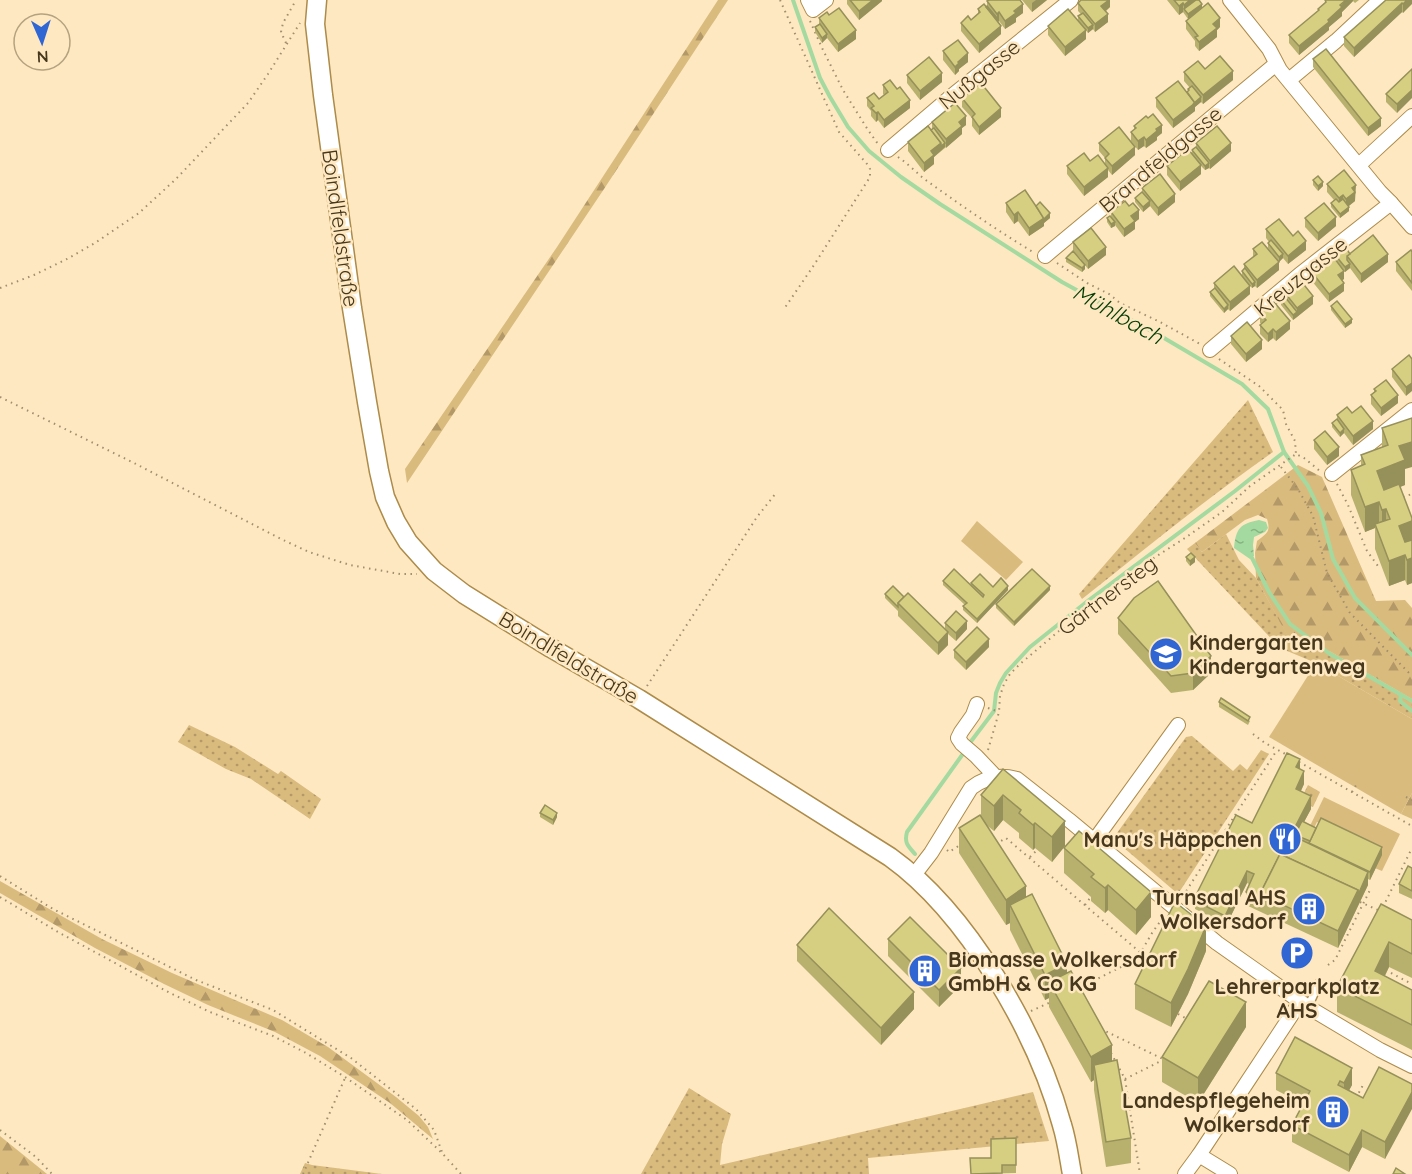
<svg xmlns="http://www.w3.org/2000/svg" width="1412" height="1174" font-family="Quicksand,sans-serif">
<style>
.grass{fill:url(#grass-dots)}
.forest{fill:url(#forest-firs)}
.garden{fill:#dabb7e}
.water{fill:url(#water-ripples)}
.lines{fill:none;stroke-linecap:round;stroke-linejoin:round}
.stream{stroke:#a4da9f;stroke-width:4}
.lane-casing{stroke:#ad8b49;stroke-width:10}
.street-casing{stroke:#ad8b49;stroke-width:16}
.secondary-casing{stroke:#ad8b49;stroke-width:21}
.path{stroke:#a08e6d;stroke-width:2;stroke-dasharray:1.5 4.5;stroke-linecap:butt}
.lane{stroke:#fff;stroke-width:7}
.street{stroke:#fff;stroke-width:14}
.secondary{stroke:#fff;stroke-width:18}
.wall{fill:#b8b16e}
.shaded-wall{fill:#96905a}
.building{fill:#d6ce80;stroke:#96905a;stroke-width:1.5}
.labels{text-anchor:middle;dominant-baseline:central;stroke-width:5;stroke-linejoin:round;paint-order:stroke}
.street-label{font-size:21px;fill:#47381d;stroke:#fee8c1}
.poi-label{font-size:21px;font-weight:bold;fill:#47381d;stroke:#fee8c1;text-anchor:end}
.water-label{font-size:22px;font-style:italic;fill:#023c02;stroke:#fee8c1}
</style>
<defs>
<pattern id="grass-dots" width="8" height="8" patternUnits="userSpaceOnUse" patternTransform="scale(1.5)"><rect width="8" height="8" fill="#dabb7e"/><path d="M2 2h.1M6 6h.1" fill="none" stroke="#b39967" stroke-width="1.8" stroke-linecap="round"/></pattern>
<pattern id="forest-firs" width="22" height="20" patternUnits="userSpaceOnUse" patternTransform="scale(1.5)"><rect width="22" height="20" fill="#dabb7e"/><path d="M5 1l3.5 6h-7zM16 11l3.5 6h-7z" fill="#b39967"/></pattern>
<pattern id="water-ripples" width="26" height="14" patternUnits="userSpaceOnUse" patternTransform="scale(1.5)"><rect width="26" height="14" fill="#a4da9f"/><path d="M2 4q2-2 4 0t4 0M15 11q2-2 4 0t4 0" fill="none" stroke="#87b281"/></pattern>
</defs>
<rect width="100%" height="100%" fill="#fee8c1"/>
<g class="grass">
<path d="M1248,400L1273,452C1207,498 1145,549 1082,599L1079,594Z"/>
<polygon points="1226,534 1239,560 1256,578 1287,634 1331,652 1412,699 1412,719 1316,663 1280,648 1187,549 1195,543 1202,552"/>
<polygon points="189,725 235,747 278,774 281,771 321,799 310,819 251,779 226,769 178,742"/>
<polygon points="1192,736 1233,771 1240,764 1247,770 1261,750 1269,754 1178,894 1117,842 1117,833 1186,737"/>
<polygon points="1308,785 1320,792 1313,807 1300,801"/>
<polygon points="689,1088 731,1114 722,1144 720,1165 1033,1092 1049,1141 868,1158 869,1174 641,1174"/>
<polygon points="305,1163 312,1165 382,1174 300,1174"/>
</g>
<g class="forest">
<polygon points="718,0 728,0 604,189 407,483 405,469 557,247"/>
<path d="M1298,465L1322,477L1376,601L1405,600L1412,608V699L1331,652L1287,635L1256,578L1255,553L1257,541C1267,533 1271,532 1267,519L1258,515L1245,520L1202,552L1195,543Z"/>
<polygon points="1412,793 1412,819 1401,814"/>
<polygon points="0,881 102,939 172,973 282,1020 328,1047 396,1097 419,1116 428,1127 433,1139 390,1103 320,1056 275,1032 208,1005 164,984 95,948 0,893"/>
<polygon points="0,1136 47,1174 0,1174"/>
</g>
<g class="garden">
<polygon points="977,521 1023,562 1006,580 961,541"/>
<polygon points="1316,663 1412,719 1412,793 1401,814 1269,737"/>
<polygon points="1324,797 1400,834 1382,871 1370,866 1376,852 1317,822 1313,830 1309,828"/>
</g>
<path class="water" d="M1259,520L1266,522L1268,528L1265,532L1254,537L1253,545L1254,556L1250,559L1234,548C1236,528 1240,524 1259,520Z"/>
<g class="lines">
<g class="stream">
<polyline points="793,0 820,78 830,97 848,127 869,151 901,177 940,204 1062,282 1164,338 1242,384 1268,409 1284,452 1308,486 1321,513 1333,559 1355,598 1412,655"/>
<polyline points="1252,558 1269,592 1290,624 1330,654 1412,701"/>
<polyline points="1401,695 1400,701 1412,711"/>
<polyline points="969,744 994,711 996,693 1000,683 1006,673 1030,647 1089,600 1235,491 1284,452"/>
<path d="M915,854C908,846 904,843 907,832L965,751"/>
</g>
<defs>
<polyline id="lane" points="1308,1007 1319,983"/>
<g id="street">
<polyline points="808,0 813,10 826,0"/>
<polyline points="1230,0 1269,49 1280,70 1380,192 1391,203 1412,227"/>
<polyline points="1289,80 1336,41 1380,0"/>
<polyline points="888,150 948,99 1071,0"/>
<polyline points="1359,165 1412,116"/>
<polyline points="1045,256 1276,64"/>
<polyline points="1210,350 1299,275 1391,203"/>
<polyline points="1332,474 1412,410"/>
<polyline points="977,704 973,715 961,732 958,738 962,744 976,756 995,776"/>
<polyline points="1094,841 1178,725"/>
<path d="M914,875L931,853L971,788C985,777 1000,774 1017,779L1069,820L1217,943L1308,1007L1380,1050L1412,1066"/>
<polyline points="1199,1155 1230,1174"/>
<polyline points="1185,1174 1199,1155 1300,1002"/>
</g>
<path id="secondary" d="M317,0L315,24L323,95L352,308L367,402L379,471L385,497L396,522L408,542L434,571L464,594L551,648L639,699L890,857C968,913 1037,1033 1062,1125C1067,1141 1069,1158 1072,1174"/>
</defs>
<use href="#lane" class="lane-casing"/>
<use href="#street" class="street-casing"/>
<use href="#secondary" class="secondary-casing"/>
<g class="path">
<polyline points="780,0 839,132 867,164 870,169 870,177 814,265 784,309"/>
<polyline points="810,21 823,50 843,90 868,130 878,144"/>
<polyline points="286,43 281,32 283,23 296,0"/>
<path d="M898,157C907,163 915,171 923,178C959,204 995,229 1033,252"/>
<polyline points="1057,263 1087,283 1109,294 1120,303 1160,322 1200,344"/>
<polyline points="0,288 34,275 67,259 95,243 139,213 176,179 248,103 268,74 300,23"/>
<polyline points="1219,359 1259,386 1283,410 1286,424 1295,441 1296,454"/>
<polyline points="0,397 134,463 281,539 309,552 350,565 400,574 417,574"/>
<polyline points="1281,467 1298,489 1313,516 1327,573 1350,613 1412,676"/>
<polyline points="1337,484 1348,505 1367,551 1378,566 1381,565"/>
<polyline points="1403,497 1412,494"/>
<polyline points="647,686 757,517 776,493"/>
<polyline points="988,708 999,712"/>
<polyline points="1253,734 1265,743 1289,756"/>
<polyline points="988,750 999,712 1000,696 1004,684 1010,674 1020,664 1059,631 1143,565 1185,538 1222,512 1250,486 1296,454 1304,458 1320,471"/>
<polyline points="1299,762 1412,826"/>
<polyline points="1352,792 1358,782"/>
<polyline points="1406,797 1412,800"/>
<polyline points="996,844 1006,838 1141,953"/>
<polyline points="947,850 949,852 960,845"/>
<polyline points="1030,857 1036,851 1034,849"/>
<polyline points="0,876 53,909 196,980 273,1010 351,1058 416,1109 434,1130 442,1152"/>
<polyline points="1183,896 1277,750"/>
<polyline points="0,897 58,932 170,993 210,1012 273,1036 306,1053 345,1077 407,1120 443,1154 461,1174"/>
<polyline points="1360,902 1378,910"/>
<polyline points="1085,905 1090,898 1093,900"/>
<polyline points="1383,907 1412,848"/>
<polyline points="1328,965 1335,960 1370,890"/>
<polyline points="1391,973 1412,984"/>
<polyline points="1076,981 1079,979 1083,986"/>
<polyline points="1077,989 1137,959 1152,933 1164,916"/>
<polyline points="1031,1011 1051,1002"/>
<polyline points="1178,1014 1187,1019"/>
<polyline points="1101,1029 1163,1059"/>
<polyline points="1111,1053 1125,1079 1140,1174"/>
<polyline points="1125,1079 1163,1060"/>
<polyline points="1356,1098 1363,1085"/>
<polyline points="0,1130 36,1157 52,1174"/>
<polyline points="303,1174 345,1078"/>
</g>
<use href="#lane" class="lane"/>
<use href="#street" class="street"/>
<use href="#secondary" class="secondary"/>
</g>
<g class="wall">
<polygon points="847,0 882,0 882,1 859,20 847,4"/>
<polygon points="1022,0 1047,0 1032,12"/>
<polygon points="1110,0 1110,7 1106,11 1108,22 1095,32 1093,29 1088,33 1078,21 1078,16 1081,14 1078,11 1078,3"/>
<polygon points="1167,0 1199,0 1202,8 1220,27 1217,30 1217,37 1199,51 1195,46 1195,41 1186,29 1186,21 1188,19 1183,12 1179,15"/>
<polygon points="1325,0 1359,0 1355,3 1353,1 1342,12 1342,16 1329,27 1329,30 1299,55 1289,43 1289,35 1318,12 1318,9 1325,3"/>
<polygon points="1386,0 1412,0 1403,13 1402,12 1354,57 1344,46 1344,37"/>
<polygon points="987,1 1023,13 1016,18 1016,22 1005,29 999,21 998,22 1001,34 979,53 961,31 961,23 971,20 978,14 978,9 987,6"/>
<polygon points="829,15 856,39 838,52 827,38 822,43 815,32 815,27 819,24 819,18"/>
<polygon points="1048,26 1086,39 1065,56 1048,35"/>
<polygon points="943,51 968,62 959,69 959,71 955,75 943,60"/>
<polygon points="1313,59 1381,126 1368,136 1313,67"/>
<polygon points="1205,69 1233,80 1203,104 1201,102 1195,107 1195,111 1173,128 1156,107 1156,98 1187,92 1190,88 1184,81 1184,72"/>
<polygon points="1412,69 1397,113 1386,102 1386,94"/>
<polygon points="907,75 942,82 920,100 907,83"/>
<polygon points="883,85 910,108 884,128 878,120 876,122 871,116 871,111 867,106 867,98 879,99 884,95 883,94"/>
<polygon points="962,98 1001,117 979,135 972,126 972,118 962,107"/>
<polygon points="932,122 966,125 962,128 962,134 934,157 934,164 924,172 908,151 908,142 932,130"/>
<polygon points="1134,126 1162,133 1157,137 1157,140 1146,148 1144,146 1138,150 1131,141 1131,132 1134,130"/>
<polygon points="1099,143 1135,155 1112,175 1108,170 1108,177 1084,196 1067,174 1067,166 1090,161 1105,164 1105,158 1099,151"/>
<polygon points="1196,143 1231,151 1210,169 1209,168 1205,170 1201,166 1201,174 1180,191 1167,175 1167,166 1192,154 1192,150 1196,147"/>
<polygon points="1313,180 1323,186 1318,191 1313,185"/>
<polygon points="1327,184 1356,193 1355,194 1355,201 1349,206 1349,211 1340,218 1331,207 1331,203 1334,200 1327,192"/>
<polygon points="1142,188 1175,202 1158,216 1150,206 1143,212 1135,202 1135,198 1142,192"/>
<polygon points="1006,203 1036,206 1050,218 1044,223 1044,226 1029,236 1018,221 1014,224 1006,212"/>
<polygon points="1111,212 1139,219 1135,222 1135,229 1124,237 1115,225 1115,226 1111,228 1107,222 1107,218 1111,218"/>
<polygon points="1305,218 1336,226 1318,241 1305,227"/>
<polygon points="1266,229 1293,236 1306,250 1288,264 1283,258 1279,262 1268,248 1268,243 1269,242 1266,238"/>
<polygon points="1073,242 1106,255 1088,269 1085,265 1085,269 1082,272 1066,262 1066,258 1081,259 1073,251"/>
<polygon points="1253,249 1279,270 1257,288 1255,286 1252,288 1244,278 1250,294 1230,311 1228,309 1224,313 1210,296 1210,292 1214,289 1214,283 1242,275 1242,271 1244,268 1244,264 1253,257"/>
<polygon points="1412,252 1412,291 1396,271 1396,262"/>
<polygon points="1350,254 1388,262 1361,283 1350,268 1345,272 1336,260 1336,256"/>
<polygon points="1311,271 1344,279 1342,280 1344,291 1329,302 1311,280"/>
<polygon points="1285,293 1313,304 1293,320 1281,305 1281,300 1285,297"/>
<polygon points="1331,306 1352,323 1345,328 1331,310"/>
<polygon points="1260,314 1290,329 1276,341 1273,338 1268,342 1260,334 1260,325 1262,324 1260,323"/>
<polygon points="1231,336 1262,349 1246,362 1231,344"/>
<polygon points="1409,355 1406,396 1392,377 1392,369"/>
<polygon points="1374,389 1398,403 1381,416 1371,404 1371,395 1374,392"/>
<polygon points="1352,413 1373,429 1353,445 1344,433 1340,437 1332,427 1332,423 1337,419 1337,415"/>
<polygon points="1382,428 1405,469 1405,485 1400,487 1412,518 1412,583 1407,585 1405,580 1389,586 1375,549 1375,528 1365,532 1351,495 1351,470 1361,466 1361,455 1382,447"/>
<polygon points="1314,440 1339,456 1327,465 1314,449"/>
<polygon points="1186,557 1195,562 1190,566 1186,561"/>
<polygon points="943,581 971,586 971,583 1008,590 977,623 963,610 963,606 965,605 943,585"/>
<polygon points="1050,590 1014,626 996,608 996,604"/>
<polygon points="885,594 904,597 945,629 945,623 967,629 956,641 948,634 948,645 938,655 898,616 898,611 885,598"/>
<polygon points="1118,618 1211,673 1193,690 1171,693 1118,634"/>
<polygon points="989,647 966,670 954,658 954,650"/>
<polygon points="1219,702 1250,721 1248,725 1219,707"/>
<polygon points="1003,769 1065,846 1052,862 1035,848 1033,850 1019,838 1019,833 1003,820 994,831 985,824 1067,973 1112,1061 1131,1138 1131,1163 1106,1167 1094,1090 1094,1080 1091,1082 1049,1007 1049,998 1045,1000 1010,930 1010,923 1006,925 959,853 959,828 981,817 981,795"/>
<polygon points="1300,769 1304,784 1301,791 1311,809 1304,822 1382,855 1370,880 1368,879 1368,885 1338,948 1246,905 1246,892 1249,884 1247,883 1225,928 1207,920 1207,915 1195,909 1195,897 1252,823"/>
<polygon points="540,813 557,817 553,825 540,817"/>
<polygon points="1064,848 1151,917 1136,935 1108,910 1105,913 1091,901 1091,897 1064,873"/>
<polygon points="1412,868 1412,899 1399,893 1399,884"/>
<polygon points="1412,920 1412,978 1389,967 1385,976 1412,990 1412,1050 1337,1012 1337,987"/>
<polygon points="888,939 961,985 939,1007 888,956"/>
<polygon points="797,945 914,1009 881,1045 797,961"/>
<polygon points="1206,951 1188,994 1171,1027 1135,1009 1135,984"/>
<polygon points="1246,1027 1198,1103 1162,1082 1162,1057"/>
<polygon points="1295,1037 1352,1085 1349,1090 1363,1098 1412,1084 1385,1159 1362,1147 1349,1172 1292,1142 1292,1125 1303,1104 1276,1090 1276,1073"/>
<polygon points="1016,1138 1016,1173 971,1174"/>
</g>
<g class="shaded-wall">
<polygon points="873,0 882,0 882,1 859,20 859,11"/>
<polygon points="1036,0 1047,0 1032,12 1032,3"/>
<polygon points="1109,0 1110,0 1110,7 1101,15 1101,6"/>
<polygon points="1190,0 1197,0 1184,9 1184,5"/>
<polygon points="1346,0 1353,0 1353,1 1342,12 1342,16 1329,27 1329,30 1299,55 1299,46 1328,20"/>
<polygon points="1407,0 1412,0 1412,4 1403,13 1403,4"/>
<polygon points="1183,3 1183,12 1179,15 1179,6"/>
<polygon points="1402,3 1402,12 1354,57 1354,48"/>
<polygon points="1023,4 1023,13 1016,18 1016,22 1005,29 1005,21 1014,11"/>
<polygon points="1202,4 1202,8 1188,19 1188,14"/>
<polygon points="999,12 999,21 994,25 994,21 997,18 997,14"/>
<polygon points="1108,14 1108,22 1095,32 1095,24"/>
<polygon points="1220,18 1220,27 1217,30 1217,37 1199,51 1199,42 1213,24"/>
<polygon points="1093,25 1093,29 1088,33 1088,28"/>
<polygon points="1001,26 1001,34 979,53 979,44"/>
<polygon points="856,30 856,39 838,52 838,44"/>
<polygon points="1086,30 1086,39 1065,56 1065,47"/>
<polygon points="827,34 827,38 822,43 822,38"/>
<polygon points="968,53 968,62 959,69 959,71 955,75 955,67 958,62"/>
<polygon points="1233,71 1233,80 1203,104 1203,95"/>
<polygon points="942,73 942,82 920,100 920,91"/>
<polygon points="1412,88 1412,98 1397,113 1397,104"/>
<polygon points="1201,97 1201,102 1195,107 1195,111 1173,128 1173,120"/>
<polygon points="910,100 910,108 884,128 884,120"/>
<polygon points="1001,108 1001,117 979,135 979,127"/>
<polygon points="878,112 878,120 876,122 876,113"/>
<polygon points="966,116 966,125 962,128 962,134 946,148 946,139 959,122"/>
<polygon points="1381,118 1381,126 1368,136 1368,128"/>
<polygon points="1162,125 1162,133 1157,137 1157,140 1146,148 1146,140 1156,129"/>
<polygon points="1144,137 1144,146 1138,150 1138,141"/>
<polygon points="941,143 945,143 945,147 934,157 934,164 924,172 924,163 931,151"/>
<polygon points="1231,143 1231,151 1210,169 1210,161"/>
<polygon points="1135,147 1135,155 1112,175 1112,166"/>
<polygon points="1209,163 1209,168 1205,170 1205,166"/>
<polygon points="1201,165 1201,174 1180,191 1180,182"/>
<polygon points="1108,168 1108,177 1084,196 1084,187"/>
<polygon points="1323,182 1323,186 1318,191 1318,186"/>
<polygon points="1356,185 1355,201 1346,208 1346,199 1352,188"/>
<polygon points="1175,194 1175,202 1158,216 1158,208"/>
<polygon points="1343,195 1343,203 1339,206 1339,198"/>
<polygon points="1150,201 1150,206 1143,212 1143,207"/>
<polygon points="1349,207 1349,211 1340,218 1340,214"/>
<polygon points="1139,210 1139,219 1135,222 1135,229 1124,237 1124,229 1131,216"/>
<polygon points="1018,212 1018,221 1014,224 1014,215"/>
<polygon points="1050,213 1050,218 1044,223 1044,226 1029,236 1029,228"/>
<polygon points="1336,217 1336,226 1318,241 1318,233"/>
<polygon points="1115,222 1115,226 1111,228 1111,224"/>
<polygon points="1306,241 1306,250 1288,264 1288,256"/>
<polygon points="1106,247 1106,255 1088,269 1088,261"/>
<polygon points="1283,254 1283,258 1279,262 1279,257"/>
<polygon points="1388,254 1388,262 1361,283 1361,274"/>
<polygon points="1279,262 1279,270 1257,288 1257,280"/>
<polygon points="1350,264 1350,268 1345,272 1345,267"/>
<polygon points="1085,265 1085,269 1082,272 1082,268"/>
<polygon points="1344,271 1344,279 1338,283 1338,275"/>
<polygon points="1255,282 1255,286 1252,288 1252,284"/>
<polygon points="1344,283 1344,291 1329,302 1329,294"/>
<polygon points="1250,286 1250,294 1230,311 1230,302"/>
<polygon points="1313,296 1313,304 1297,317 1297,308"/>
<polygon points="1228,305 1228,309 1224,313 1224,309"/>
<polygon points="1297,312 1297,317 1293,320 1293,315"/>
<polygon points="1352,319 1352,323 1345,328 1345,324"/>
<polygon points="1290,321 1290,329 1276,341 1276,332"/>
<polygon points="1273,329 1273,338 1268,342 1268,334"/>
<polygon points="1262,340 1262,349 1246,362 1246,354"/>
<polygon points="1412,383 1412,391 1406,396 1406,387"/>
<polygon points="1398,395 1398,403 1381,416 1381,408"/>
<polygon points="1373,421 1373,429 1353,445 1353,436"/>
<polygon points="1344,429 1344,433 1340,437 1340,433"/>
<polygon points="1412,442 1412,467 1405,469 1405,485 1377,496 1377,471 1399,446"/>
<polygon points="1339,447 1339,456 1327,465 1327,457"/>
<polygon points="1379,502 1379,527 1375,524 1375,528 1365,532 1365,507"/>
<polygon points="1386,509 1386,534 1382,535 1382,510"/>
<polygon points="1412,521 1412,546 1399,551 1399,526"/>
<polygon points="1405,555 1405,580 1389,586 1389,561"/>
<polygon points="1195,557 1195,562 1190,566 1190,561"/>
<polygon points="1412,558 1412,583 1407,585 1407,560"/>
<polygon points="1008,586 1008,590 977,623 977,619"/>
<polygon points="1050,586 1050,590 1014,626 1014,622"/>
<polygon points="967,621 967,629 956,641 956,633"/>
<polygon points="948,632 948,645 938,655 938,643"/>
<polygon points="989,639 989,647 966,670 966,662"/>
<polygon points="1211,656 1211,673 1193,690 1193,673"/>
<polygon points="1300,759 1300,772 1296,767"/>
<polygon points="1304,771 1304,784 1296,801 1296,789"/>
<polygon points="1003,795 1003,820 994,831 994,806"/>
<polygon points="1311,796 1311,809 1297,835 1295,835 1295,839 1291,835"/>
<polygon points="557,813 557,817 553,825 553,820"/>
<polygon points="1065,821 1065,846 1052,862 1052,837"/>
<polygon points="1035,823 1035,848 1033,850 1033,825"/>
<polygon points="1382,847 1382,855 1370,880 1370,872"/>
<polygon points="1247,871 1247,883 1225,928 1225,916"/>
<polygon points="1368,872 1368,885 1338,948 1338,931 1358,890"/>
<polygon points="1108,885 1108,910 1105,913 1105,888"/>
<polygon points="1026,886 1026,911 1010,905 1010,923 1006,925 1006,900"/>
<polygon points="1151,892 1151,917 1136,935 1136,910"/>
<polygon points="1206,926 1206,951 1188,994 1171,1027 1171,1003"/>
<polygon points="1389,942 1389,967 1375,995 1375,971"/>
<polygon points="1067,964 1067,989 1049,982 1049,998 1045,1000 1045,975"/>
<polygon points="961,968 961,985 939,1007 939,990"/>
<polygon points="914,992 914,1009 881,1045 881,1028"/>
<polygon points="1246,1002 1246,1027 1198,1103 1198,1078"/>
<polygon points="1112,1045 1112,1070 1094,1065 1094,1080 1091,1082 1091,1057"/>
<polygon points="1352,1068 1352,1085 1344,1100 1344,1083"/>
<polygon points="1412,1092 1412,1109 1385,1159 1385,1142"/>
<polygon points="1362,1130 1362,1147 1349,1172 1349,1155"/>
</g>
<g class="building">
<polygon points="850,0 873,0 859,11"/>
<polygon points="989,0 1020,0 1023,4 1014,11 1016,13 1005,21 999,12 997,14 987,1"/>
<polygon points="1081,0 1109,0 1101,6 1108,14 1095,24 1078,3"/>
<polygon points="1174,0 1190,0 1184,5 1183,3 1179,6"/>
<polygon points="1196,0 1199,0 1202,4 1188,14 1184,9"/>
<polygon points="1325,0 1346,0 1340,5 1342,7 1328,20 1329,22 1299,46 1289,35 1319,10 1318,9 1326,2"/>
<polygon points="1386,0 1407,0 1403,4 1402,3 1354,48 1344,37"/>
<polygon points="1208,3 1220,18 1213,24 1217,28 1199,42 1195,37 1198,36 1186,21"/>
<polygon points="984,4 1001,26 979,44 961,23 968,16 971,20 980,12 978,9"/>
<polygon points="987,6 997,18 996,19 986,7"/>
<polygon points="839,8 856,30 838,44 819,18 827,12 829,15"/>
<polygon points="1068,9 1086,30 1065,47 1048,26"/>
<polygon points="1083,13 1093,25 1088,28 1078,16"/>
<polygon points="820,24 827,34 822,38 815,27"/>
<polygon points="958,40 968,53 958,62 959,63 955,67 943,51"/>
<polygon points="1326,49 1381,118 1368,128 1313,59"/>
<polygon points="1220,56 1233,71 1203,95 1184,72 1198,61 1205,69"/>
<polygon points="929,57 942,73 920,91 907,75"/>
<polygon points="1412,69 1412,90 1397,104 1386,94"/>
<polygon points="890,80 897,89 900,87 910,100 884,120 878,112 876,113 871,108 874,106 867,98 874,93 879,99 888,92 883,85"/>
<polygon points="1178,81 1195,103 1173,120 1156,98"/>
<polygon points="981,83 1001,108 979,127 972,117 975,114 962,98"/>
<polygon points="1192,86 1201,97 1193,104 1195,103 1187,92 1189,90 1188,89"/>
<polygon points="955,103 966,116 959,122 962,126 946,139 932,122"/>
<polygon points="1153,114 1162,125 1156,129 1157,131 1146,140 1144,137 1138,141 1131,132 1136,128 1134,126 1146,116 1148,118"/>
<polygon points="928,126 941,143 931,151 934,155 924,163 908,142"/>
<polygon points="1217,126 1231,143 1210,161 1196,143"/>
<polygon points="1119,127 1135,147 1112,166 1105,158 1109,154 1099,143"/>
<polygon points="934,128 945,143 941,146 941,143 931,130"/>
<polygon points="1196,147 1209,163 1205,166 1192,150"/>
<polygon points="1188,149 1201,165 1180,182 1167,166"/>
<polygon points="1084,153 1090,161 1098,155 1108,168 1084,187 1067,166"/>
<polygon points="1344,170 1356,185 1352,188 1355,192 1346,199 1343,195 1339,198 1327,184"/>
<polygon points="1160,174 1175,194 1158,208 1142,188"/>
<polygon points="1318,176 1323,182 1318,186 1313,180"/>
<polygon points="1025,190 1044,218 1029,228 1018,212 1014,215 1006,203"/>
<polygon points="1142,192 1150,201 1143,207 1135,198"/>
<polygon points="1336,199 1339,202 1343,199 1349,207 1340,214 1331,203"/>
<polygon points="1125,201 1129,206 1133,203 1139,210 1131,216 1135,221 1124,229 1111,212"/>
<polygon points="1040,202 1050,213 1044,219 1036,206"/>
<polygon points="1324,203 1336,217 1318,233 1305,218"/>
<polygon points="1110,216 1115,222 1111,224 1107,218"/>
<polygon points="1279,219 1293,236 1298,231 1306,241 1288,256 1266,229"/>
<polygon points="1091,228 1106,247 1088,261 1073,242"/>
<polygon points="1373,235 1388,254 1361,274 1347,256"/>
<polygon points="1271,240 1283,254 1279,257 1268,243"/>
<polygon points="1262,242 1279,262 1257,280 1244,264 1257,254 1253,249"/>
<polygon points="1346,248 1350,254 1347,256 1347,260 1350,264 1345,267 1336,256"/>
<polygon points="1411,250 1412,252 1412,283 1396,262"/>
<polygon points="1073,251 1085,265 1082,268 1066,258"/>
<polygon points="1332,255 1344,271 1338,275 1344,283 1329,294 1311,271"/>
<polygon points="1234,266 1250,286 1230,302 1214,283"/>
<polygon points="1245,268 1255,282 1252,284 1242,271"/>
<polygon points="1301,281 1313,296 1297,308 1285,293"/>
<polygon points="1215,288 1228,305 1224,309 1210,292"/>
<polygon points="1285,297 1297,312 1293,315 1281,300"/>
<polygon points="1337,301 1352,319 1345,324 1331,306"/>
<polygon points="1274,302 1290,321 1276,332 1273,329 1268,334 1260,325 1266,320 1260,314"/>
<polygon points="1247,322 1262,340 1246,354 1231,336"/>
<polygon points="1409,355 1412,359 1412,383 1406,387 1392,369"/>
<polygon points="1386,380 1398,395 1381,408 1371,395 1376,391 1374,389"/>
<polygon points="1361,406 1373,421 1353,436 1337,415 1347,407 1352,413"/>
<polygon points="1412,418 1412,442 1399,446 1405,460 1377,471 1384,490 1399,484 1412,518 1412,521 1399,526 1405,542 1412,540 1412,558 1407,560 1405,555 1389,561 1375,524 1390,519 1386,509 1382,510 1379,502 1365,507 1351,470 1365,464 1361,455 1388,445 1382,428"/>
<polygon points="1337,419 1344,429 1340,433 1332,423"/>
<polygon points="1325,431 1339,447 1327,457 1314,440"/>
<polygon points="1191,553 1195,557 1190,561 1186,557"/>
<polygon points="954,569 983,597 984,595 971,583 980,574 993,587 1001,578 1008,586 977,619 963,606 967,603 943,581"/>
<polygon points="1032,569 1050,586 1014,622 996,604"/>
<polygon points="1158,581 1211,656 1193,673 1171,676 1118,618 1134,598"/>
<polygon points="893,586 904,597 898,603 898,607 885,594"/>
<polygon points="908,593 948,632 938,643 898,603"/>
<polygon points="956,611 967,621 956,633 945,623"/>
<polygon points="977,627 989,639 966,662 954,650"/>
<polygon points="1221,698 1250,717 1248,721 1219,702"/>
<polygon points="1287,753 1300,759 1296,767 1304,771 1296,789 1311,796 1291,835 1368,872 1358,895 1358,890 1280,854 1260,894 1260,899 1246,892 1254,874 1247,871 1225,916 1207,907 1209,903 1195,897 1236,815 1252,823"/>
<polygon points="1003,769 1065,821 1052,837 1035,823 1033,825 1019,813 1021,810 1003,795 994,806 981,795"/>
<polygon points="545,805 557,813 553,820 540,813"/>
<polygon points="980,815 1026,886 1006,900 959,828"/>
<polygon points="1321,818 1382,847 1370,872 1309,843"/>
<polygon points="1302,821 1316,828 1310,841 1295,835"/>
<polygon points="1079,831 1151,892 1136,910 1108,885 1105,888 1091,877 1094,874 1064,848"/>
<polygon points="1280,854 1358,890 1338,931 1260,894"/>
<polygon points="1408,866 1412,868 1412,891 1399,884"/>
<polygon points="1032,894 1067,964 1045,975 1010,905"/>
<polygon points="1175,902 1206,926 1188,969 1171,1003 1135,984"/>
<polygon points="1381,904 1412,920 1412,954 1389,942 1375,971 1412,990 1412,1025 1337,987"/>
<polygon points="829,908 914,992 881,1028 797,945"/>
<polygon points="910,917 961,968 939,990 888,939"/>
<polygon points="1071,971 1112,1045 1091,1057 1049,982"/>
<polygon points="1209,981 1246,1002 1198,1078 1162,1057"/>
<polygon points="1295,1037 1352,1068 1344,1083 1340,1081 1338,1085 1363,1098 1379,1067 1412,1084 1412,1092 1385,1142 1362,1130 1349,1155 1292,1125 1310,1091 1276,1073"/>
<polygon points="1117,1060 1131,1138 1106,1142 1094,1065"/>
<polygon points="1016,1138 1016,1165 1002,1165 1002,1173 971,1174 970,1158 991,1158 991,1139"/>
<polygon points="1396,1168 1405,1174 1393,1174"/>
</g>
<defs>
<symbol id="school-disc" viewBox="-11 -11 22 22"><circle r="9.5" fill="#3065d4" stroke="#fee8c1"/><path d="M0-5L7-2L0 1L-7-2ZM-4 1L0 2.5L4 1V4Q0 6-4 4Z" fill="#fff"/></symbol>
<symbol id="restaurant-disc" viewBox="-11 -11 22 22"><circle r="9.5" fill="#3065d4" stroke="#fee8c1"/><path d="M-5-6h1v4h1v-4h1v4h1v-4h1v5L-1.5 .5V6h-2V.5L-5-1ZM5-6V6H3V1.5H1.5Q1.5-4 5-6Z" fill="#fff"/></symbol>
<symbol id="building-disc" viewBox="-11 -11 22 22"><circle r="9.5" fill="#3065d4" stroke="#fee8c1"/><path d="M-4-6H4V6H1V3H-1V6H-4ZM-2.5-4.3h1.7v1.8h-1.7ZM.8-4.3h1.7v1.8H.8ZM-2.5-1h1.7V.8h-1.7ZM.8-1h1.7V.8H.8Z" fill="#fff"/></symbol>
<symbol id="parking-disc" viewBox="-11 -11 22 22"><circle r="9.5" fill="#3065d4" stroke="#fee8c1"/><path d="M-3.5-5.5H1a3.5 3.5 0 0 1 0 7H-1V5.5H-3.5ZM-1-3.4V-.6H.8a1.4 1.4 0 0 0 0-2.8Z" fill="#fff"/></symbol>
</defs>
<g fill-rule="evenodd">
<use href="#school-disc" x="1147" y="635" width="38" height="38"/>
<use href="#restaurant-disc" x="1266" y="820" width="38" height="38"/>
<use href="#building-disc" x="1290" y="890" width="38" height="38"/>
<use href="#parking-disc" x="1278" y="934" width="38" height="38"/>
<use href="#building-disc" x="906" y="952" width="38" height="38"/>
<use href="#building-disc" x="1314" y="1093" width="38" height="38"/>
</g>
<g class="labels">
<g class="street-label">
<text transform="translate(979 74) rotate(-39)">Nußgasse</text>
<text transform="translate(1160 159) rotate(-40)">Brandfeldgasse</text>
<text transform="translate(341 228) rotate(82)">Boindlfeldstraße</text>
<text transform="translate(1300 276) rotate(-39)">Kreuzgasse</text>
<text transform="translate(1107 595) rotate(-37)">Gärtnersteg</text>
<text transform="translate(569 657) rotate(31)">Boindlfeldstraße</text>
</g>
<g class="poi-label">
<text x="1189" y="642" text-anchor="start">Kindergarten<tspan x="1189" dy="24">Kindergartenweg</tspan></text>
<text x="1262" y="839">Manu's Häppchen</text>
<text x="1286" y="897">Turnsaal AHS<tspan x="1286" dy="24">Wolkersdorf</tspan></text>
<text x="948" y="959" text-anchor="start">Biomasse Wolkersdorf<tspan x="948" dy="24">GmbH &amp; Co KG</tspan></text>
<text x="1297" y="986" text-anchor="middle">Lehrerparkplatz<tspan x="1297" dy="24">AHS</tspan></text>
<text x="1310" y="1100">Landespflegeheim<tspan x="1310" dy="24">Wolkersdorf</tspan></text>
</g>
<g class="water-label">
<text transform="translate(1118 314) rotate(29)">Mühlbach</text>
</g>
</g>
<g transform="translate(42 42) rotate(177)"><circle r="28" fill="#fee8c1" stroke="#b5a27f" stroke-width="1.5"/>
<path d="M0-4.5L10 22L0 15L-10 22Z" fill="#3065d4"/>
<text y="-9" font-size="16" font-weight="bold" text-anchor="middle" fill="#47381d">N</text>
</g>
</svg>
